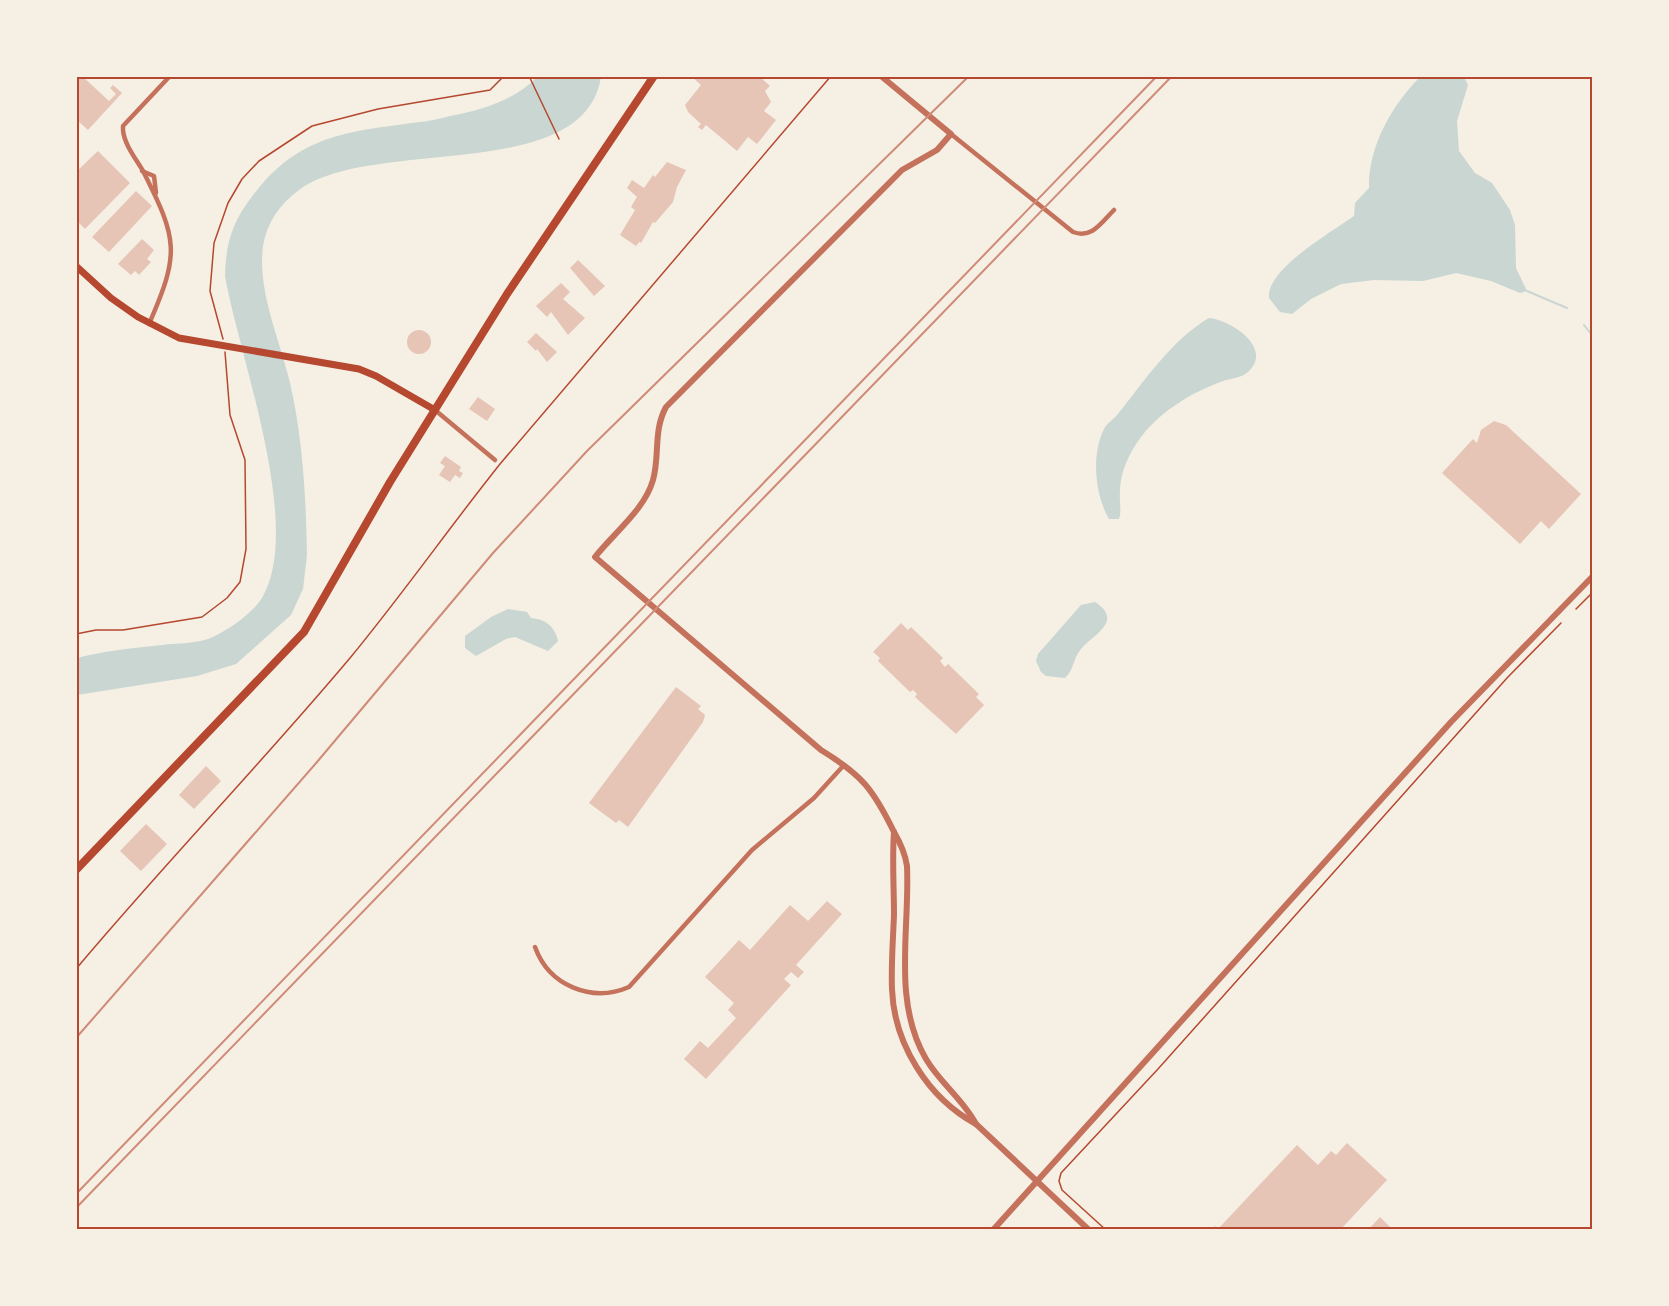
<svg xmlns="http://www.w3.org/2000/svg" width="1669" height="1306" font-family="'Roboto Condensed',sans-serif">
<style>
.water{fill:#c9d6d2}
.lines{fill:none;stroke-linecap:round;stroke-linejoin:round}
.stream{stroke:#c9d6d2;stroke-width:2}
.building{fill:#e6c5b7}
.path{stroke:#b5482f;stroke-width:1.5}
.minor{stroke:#c5725c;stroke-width:4.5}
.tertiary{stroke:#c5725c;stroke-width:6}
.secondary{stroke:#b5482f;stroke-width:7}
.primary{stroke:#b5482f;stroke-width:8}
.rail{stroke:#cf8b77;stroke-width:2}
.neatline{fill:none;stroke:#b5482f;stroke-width:2}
</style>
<rect width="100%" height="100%" fill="#f6efe4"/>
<g class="water">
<path d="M537,77H601C584,185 372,136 299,190C280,204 267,222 263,246C257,291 280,340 290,383C303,439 306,499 307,555L303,589L291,615L236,664L197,676L77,695V658C104,651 134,648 162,645C177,643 193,644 208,639C226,632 251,615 262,598C304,527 239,356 225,276C226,239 234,218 258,189C303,133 354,131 420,122C434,121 447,116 460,114C488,108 517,98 537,77Z"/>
<path d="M1420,77H1464L1468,85L1457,121L1459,151L1475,173L1492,183L1510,210L1515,225L1516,268L1527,291L1520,293L1491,281L1456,273L1423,281L1374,280L1341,284L1311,299L1292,314L1280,312L1269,298C1266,269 1332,232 1354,216L1355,203L1369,188C1368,147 1392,105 1420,77Z"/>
<path d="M1209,318C1231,320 1274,348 1248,372C1242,378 1231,378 1223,381C1191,393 1162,410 1141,437C1129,453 1120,472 1120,492C1119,501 1122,511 1119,519H1109C1095,495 1091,455 1104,429C1107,423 1113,420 1117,415C1144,382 1171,340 1209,318Z"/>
<path d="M1095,602C1124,621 1094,634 1081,649C1073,658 1074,670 1065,678L1046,676L1041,672L1036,661L1038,654L1081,605Z"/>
<path d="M508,609L527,612L531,618C546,619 555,627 558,641L548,651L515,637L506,639L476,656L465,648V636L491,617Z"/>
</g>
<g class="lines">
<g class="stream">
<polyline points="1527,291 1567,308"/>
<polyline points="1584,325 1592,335"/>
</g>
</g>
<g class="building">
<polygon points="76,76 82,76 109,101 116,94 110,88 113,85 122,93 88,130 76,119"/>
<polygon points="691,76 759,76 770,86 765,91 771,102 764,111 776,120 757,144 748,137 737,151 706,125 702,130 698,127 701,124 688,112 685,105 701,85"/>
<polygon points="98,151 130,183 85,229 76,220 76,172"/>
<polygon points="667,162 686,170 677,187 673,202 655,223 653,222 641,243 639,242 636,246 620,235 635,210 631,207 637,197 627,188 632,180 644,188 653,175 655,177"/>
<polygon points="136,191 152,206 109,252 92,237"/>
<polygon points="142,239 154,250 147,259 151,262 139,275 135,271 131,275 118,264"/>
<polygon points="578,260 605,286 594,296 570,268"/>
<polygon points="561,283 570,292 563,299 585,318 568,335 551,312 547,317 536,306"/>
<circle cx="419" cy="342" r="12"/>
<polygon points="536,333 557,352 547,362 537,349 536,351 527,342"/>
<polygon points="478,397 495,409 487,421 469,409"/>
<polygon points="1494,421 1506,425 1581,494 1549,529 1541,521 1520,544 1442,473 1473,439 1477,443 1481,430"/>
<polygon points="445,456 461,467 459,471 463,473 460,478 455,475 450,482 439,475 445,466 440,463"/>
<polygon points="901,623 908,630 911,627 943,658 940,661 945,667 948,664 979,694 976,697 984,705 956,734 915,697 917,694 913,690 910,692 878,661 880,658 873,652"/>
<polygon points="676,687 701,706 698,709 705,715 703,722 628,827 619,820 616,823 589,803"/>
<polygon points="206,766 221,781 194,809 179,795"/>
<polygon points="146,824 167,844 141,871 120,851"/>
<polygon points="827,901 842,914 796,965 804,972 798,978 791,972 784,979 791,985 706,1079 684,1059 700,1041 708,1048 736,1018 728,1010 734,1003 705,977 739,940 750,950 790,905 808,921"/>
<polygon points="1347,1143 1387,1180 1340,1230 1212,1230 1215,1226 1218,1229 1297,1145 1318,1165 1331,1151 1336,1155"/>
<polygon points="1380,1217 1393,1230 1368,1230"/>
</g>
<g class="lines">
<g class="path">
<polyline points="529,76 559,139"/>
<polyline points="223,339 210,291 214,243 228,203 242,179 259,161 312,126 378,109 490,90 504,76"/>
<polyline points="1576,609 1592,593"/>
<polyline points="76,634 96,630 123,630 202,617 227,598 240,582 246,549 245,460 230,415 225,352"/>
<path d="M76,969C165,863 261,764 350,658C402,595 449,528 500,464L831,76"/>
<polyline points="1106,1230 1062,1190 1059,1181 1061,1173 1158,1069 1507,678 1561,623"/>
</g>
<g class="minor">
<path d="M951,134L1073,232C1092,239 1101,223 1114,210"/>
<polyline points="142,171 154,176 156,193"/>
<path d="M149,324C180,253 178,240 143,171C136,159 124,144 123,130V126L170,76"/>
<polyline points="435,410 495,460"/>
<path d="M535,947C549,986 592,1003 629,987L752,850L814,798L844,765"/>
</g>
<g class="tertiary">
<path d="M881,76L951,134L937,150L902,170L666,407C653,431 660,455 653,480C645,509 614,533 595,557L821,750C862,775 873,789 894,832C901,844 905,853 907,866C910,930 892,1001 926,1059C940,1083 963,1099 976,1124"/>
<path d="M894,832C892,860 894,887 894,915C893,940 891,965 892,989C894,1044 928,1098 976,1124L1089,1230"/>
<polyline points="993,1230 1451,722 1592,577"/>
</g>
<polyline class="secondary" points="76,266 111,298 138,317 179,338 359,369 376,376 435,410"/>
<polyline class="primary" points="76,870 304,632 390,482 507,294 654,76"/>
<g class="rail">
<polyline points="76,1038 317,762 493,553 587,451 969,76"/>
<polyline points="76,1194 1157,76"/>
<polyline points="76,1208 1172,76"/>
</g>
</g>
<rect width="1669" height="1306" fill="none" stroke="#f6efe4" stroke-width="156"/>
<rect x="78" y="78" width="1513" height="1150" class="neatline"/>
</svg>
